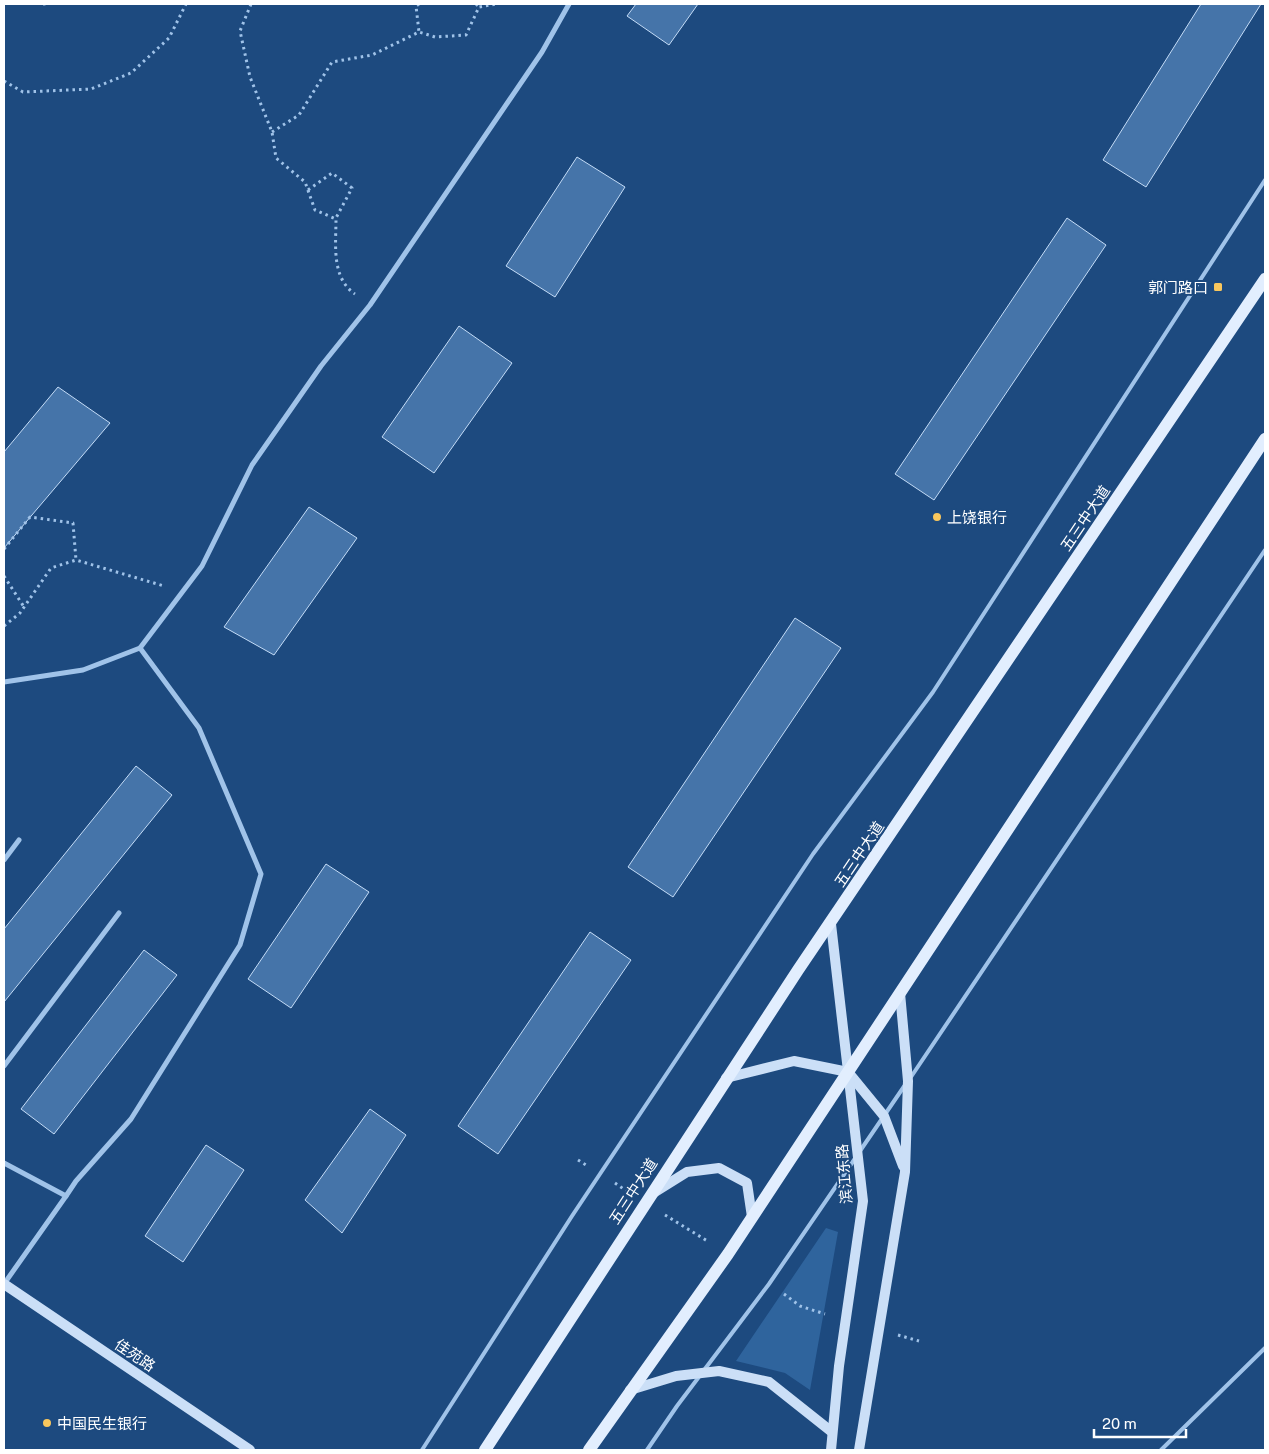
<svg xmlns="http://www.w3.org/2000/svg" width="1269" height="1454" font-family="'Public Sans','Noto Sans SC',sans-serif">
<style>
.green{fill:#2f649d}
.building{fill:#4574a9;stroke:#c4dcf7}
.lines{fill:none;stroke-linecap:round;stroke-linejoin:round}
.path{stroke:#a0c3e9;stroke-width:3;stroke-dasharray:2.5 4;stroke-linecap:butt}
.lane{stroke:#a0c3e9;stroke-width:4}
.street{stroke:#a0c3e9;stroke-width:5}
.secondary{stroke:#cbdff7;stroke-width:10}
.primary{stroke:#e2eefe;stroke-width:12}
.poi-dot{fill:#f9c75d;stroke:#1d4a7f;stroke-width:2}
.labels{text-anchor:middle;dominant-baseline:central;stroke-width:4;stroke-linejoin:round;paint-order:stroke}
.poi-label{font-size:15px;fill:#fff;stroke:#1d4a7f;text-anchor:start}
.street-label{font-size:15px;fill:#fff;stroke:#1d4a7f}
</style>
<rect width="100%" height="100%" fill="#1d4a7f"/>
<polygon class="green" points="826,1228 838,1232 810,1390 785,1373 736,1361"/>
<g class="building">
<polygon points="636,4 698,4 669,45 627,16"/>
<polygon points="1201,4 1261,4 1146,187 1103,160"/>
<polygon points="577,157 625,187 555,297 506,266"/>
<polygon points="1067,218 1106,245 934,500 895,474"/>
<polygon points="459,326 512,363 434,473 382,437"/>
<polygon points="58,387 110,423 4,548 4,452"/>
<polygon points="309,507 357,538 274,655 224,627"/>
<polygon points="795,618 841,648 673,897 628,867"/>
<polygon points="136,766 172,795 4,1002 4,929"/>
<polygon points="326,864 369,892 291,1008 248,979"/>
<polygon points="590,932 631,960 498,1154 458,1126"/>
<polygon points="144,950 177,975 54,1134 21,1109"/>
<polygon points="370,1109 406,1135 342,1233 305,1200"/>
<polygon points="206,1145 244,1170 183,1262 145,1236"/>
</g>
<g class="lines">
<g class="path">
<polyline points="43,4 47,4"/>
<path d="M251,4L240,31L250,77L272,132L276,158L305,182L315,210L336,219C336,244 331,278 355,294"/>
<polyline points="419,4 416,6 419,32"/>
<polyline points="476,4 479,7"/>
<polyline points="4,81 23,92 91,89 131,73 169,38 186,4"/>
<polyline points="272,132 299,115 332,62 372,55 419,32 435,37 466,35 479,7 496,4"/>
<polyline points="308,190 332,173 352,188 336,218"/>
<polyline points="4,549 30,517 73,523 76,560"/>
<polyline points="4,576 24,607"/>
<polyline points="4,626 20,613 51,568 76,560 164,586"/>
<polyline points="578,1160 586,1165"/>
<polyline points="615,1183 628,1192"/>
<polyline points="665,1215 709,1242"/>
<polyline points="784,1294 800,1306 825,1314"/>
<polyline points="898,1335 919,1341"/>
</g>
<g class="lane">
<polyline points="911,1077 1265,550"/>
<polyline points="860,1151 905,1085"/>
<polyline points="422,1450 572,1216 813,854 933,692 1265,180"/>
<polyline points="647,1450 677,1406 769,1284 856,1157"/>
<polyline points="1161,1450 1265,1348"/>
</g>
<g class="street">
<polyline points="4,682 83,670 140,648 202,566 252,465 321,366 370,305 542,52 569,4"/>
<polyline points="4,860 19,840"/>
<polyline points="4,1066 119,913"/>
<polyline points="4,1163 66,1196 4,1284"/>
<polyline points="66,1196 76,1181 131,1119 240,945 261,874 199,728 140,648"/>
</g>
<g class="secondary">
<polyline points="726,1078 794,1061 848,1072 884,1116 903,1166"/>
<polyline points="655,1192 687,1172 719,1168 747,1183 752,1217"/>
<polyline points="4,1284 250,1450"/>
<polyline points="630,1390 676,1376 719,1371 769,1382 832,1432"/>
<polyline points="831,1450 839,1366 863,1201 831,924"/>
<polyline points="859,1450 905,1172 908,1081 900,993"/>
</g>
<g class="primary">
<polyline points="485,1450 798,970 1265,279"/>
<polyline points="589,1450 728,1254 1265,439"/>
</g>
</g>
<g class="poi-dot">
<rect x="1213" y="282" width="10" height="10" rx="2.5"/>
<circle cx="937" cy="517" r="5"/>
<circle cx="47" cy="1423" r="5"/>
</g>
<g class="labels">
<g class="poi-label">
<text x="1208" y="287" text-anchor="end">郭门路口</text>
<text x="947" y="517">上饶银行</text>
<text x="57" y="1423">中国民生银行</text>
</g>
<g class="street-label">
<text transform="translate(1085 518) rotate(-56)">五三中大道</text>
<text transform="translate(859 854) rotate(-56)">五三中大道</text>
<text transform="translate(844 1174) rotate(-95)">滨江东路</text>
<text transform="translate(633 1191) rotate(-57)">五三中大道</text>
<text transform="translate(135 1355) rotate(34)">佳苑路</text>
</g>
</g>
<rect width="1269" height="1454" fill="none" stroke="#ffffff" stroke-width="10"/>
<path d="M1094 1429v8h92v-8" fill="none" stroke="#ffffff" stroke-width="2.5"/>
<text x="1102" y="1429" font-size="15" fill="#ffffff" stroke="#1d4a7f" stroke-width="4" paint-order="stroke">20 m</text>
</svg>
